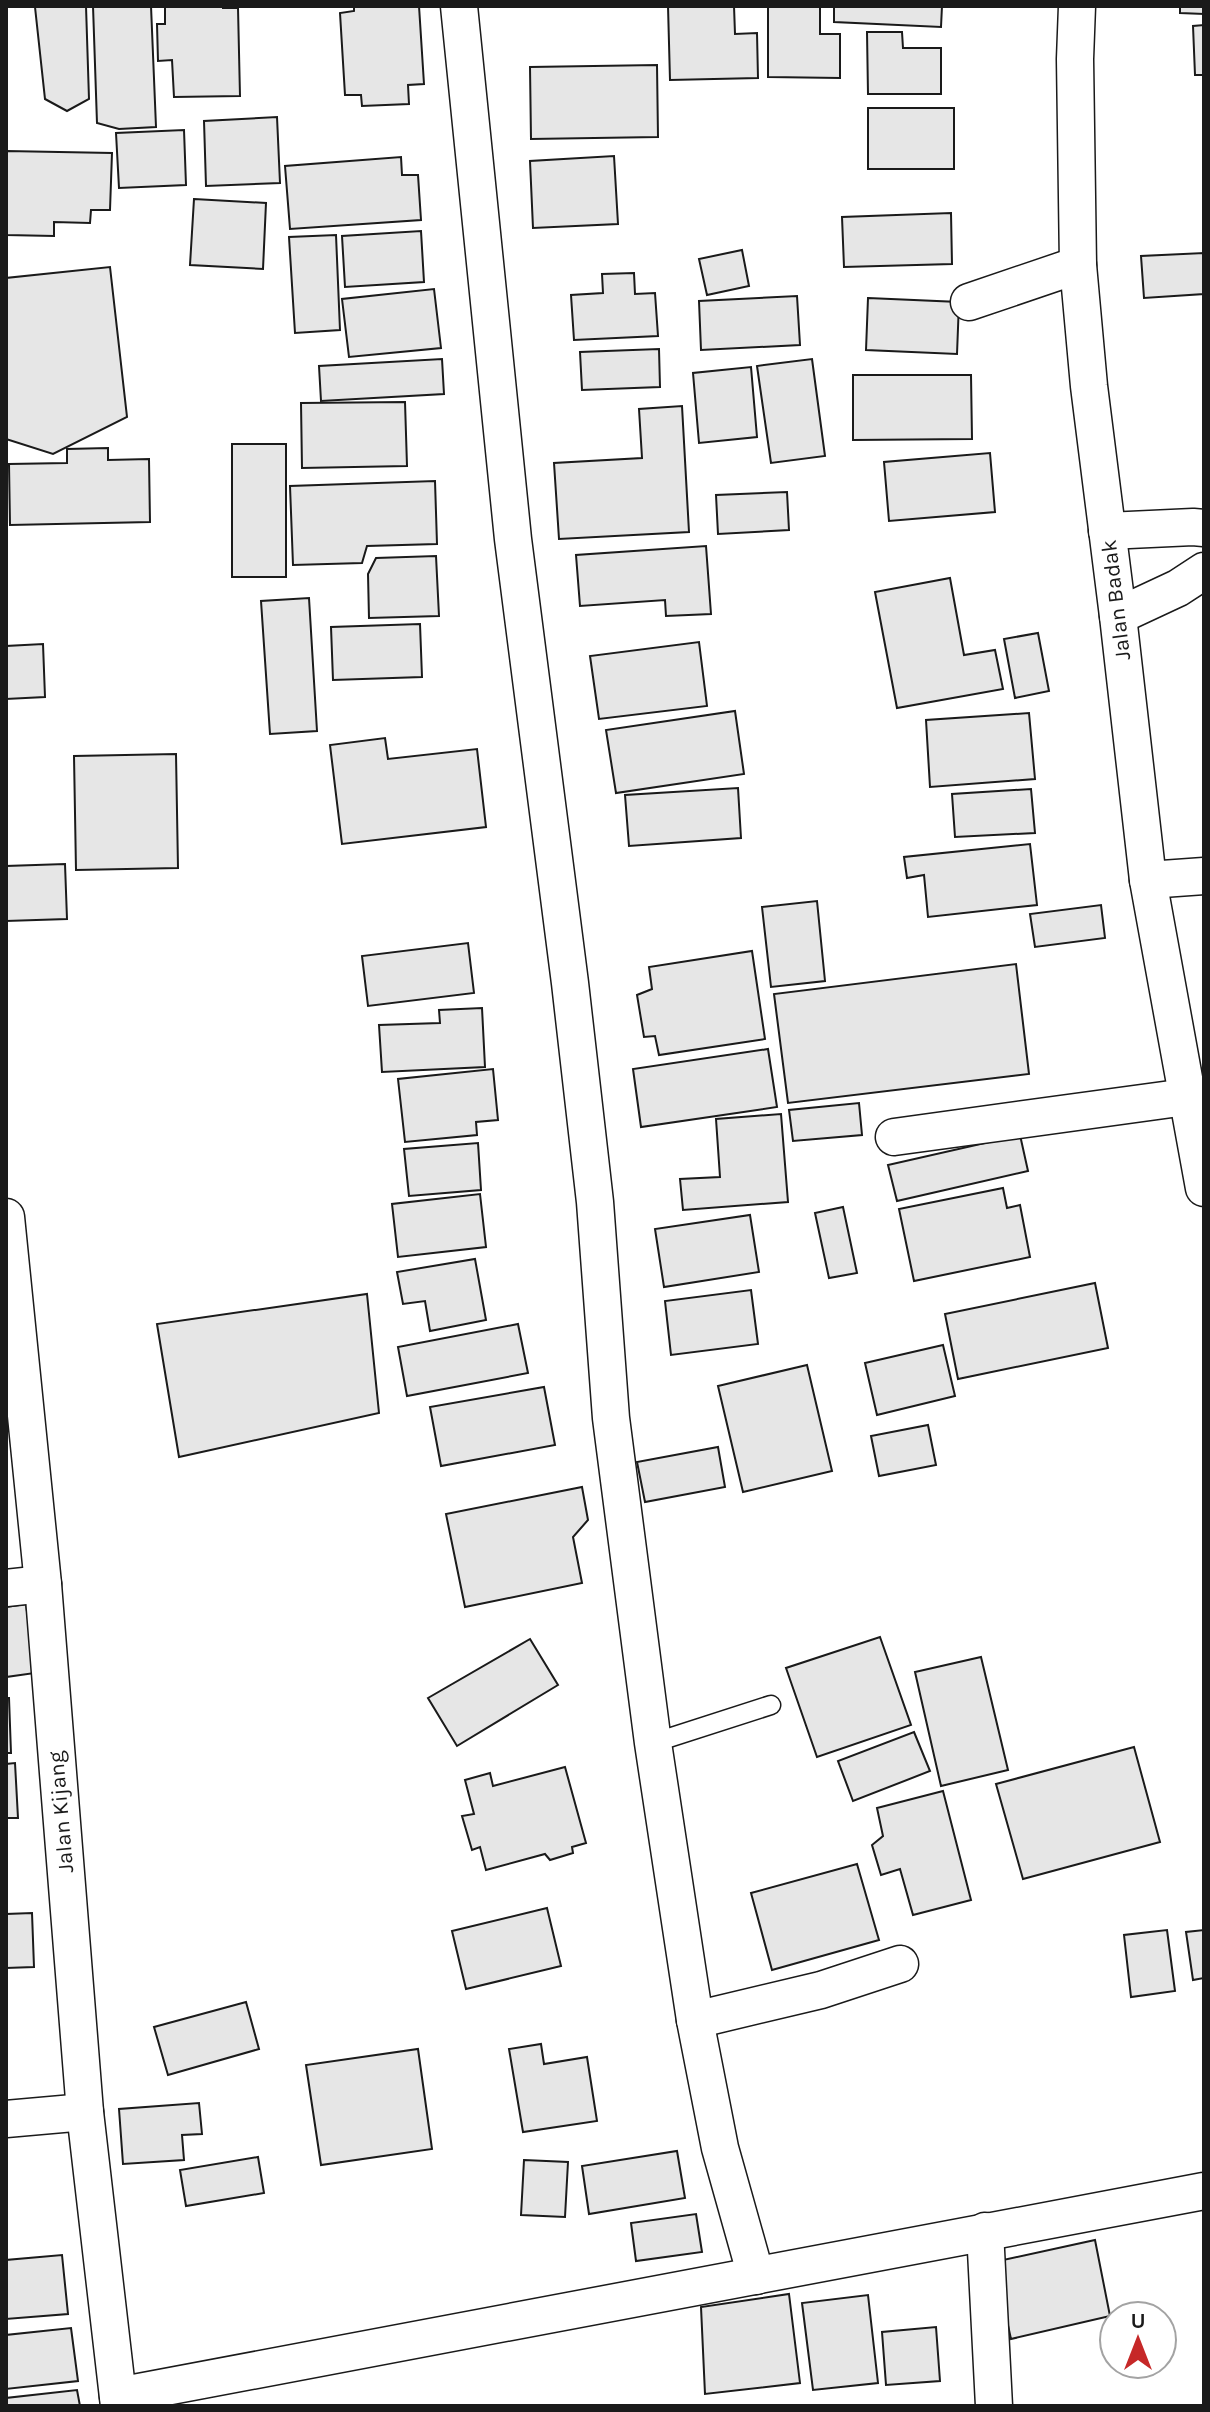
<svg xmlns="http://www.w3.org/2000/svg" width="1210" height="2412" font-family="Karla,sans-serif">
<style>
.building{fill:#e6e6e6;stroke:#1a1a1a;stroke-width:2}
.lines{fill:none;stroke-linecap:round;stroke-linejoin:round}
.lane-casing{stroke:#1a1a1a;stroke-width:21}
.street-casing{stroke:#1a1a1a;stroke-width:39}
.lane{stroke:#fff;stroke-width:18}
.street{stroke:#fff;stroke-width:36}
.labels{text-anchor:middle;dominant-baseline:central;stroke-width:6;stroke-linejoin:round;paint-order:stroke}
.street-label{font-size:22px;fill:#1a1a1a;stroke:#fff}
</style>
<rect width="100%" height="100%" fill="#fff"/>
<g class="building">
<polygon points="86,6 89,99 67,111 45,99 35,7"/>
<polygon points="93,6 151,6 156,127 119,129 97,123"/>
<polygon points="223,6 223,8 238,8 240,96 174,97 172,60 158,61 157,24 165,24 165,7"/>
<polygon points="354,6 419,6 424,84 408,85 409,104 362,106 361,95 345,95 340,13 354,11"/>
<polygon points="668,6 734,6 735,34 757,33 758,78 670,80"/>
<polygon points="768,6 820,6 820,34 840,34 840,78 768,77"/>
<polygon points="834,6 942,6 941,27 834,22"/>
<polygon points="1180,6 1204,6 1204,14 1180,13"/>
<polygon points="1204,25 1204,75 1195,75 1193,26"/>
<polygon points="867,32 902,32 903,48 941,48 941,94 868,94"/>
<polygon points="657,65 658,137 531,139 530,67"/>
<rect x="868" y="108" width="86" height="61"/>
<polygon points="277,117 280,183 206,186 204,121"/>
<polygon points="184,130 186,185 119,188 116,133"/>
<polygon points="6,151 112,153 110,210 91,210 90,223 54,222 54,236 6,235"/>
<polygon points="614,156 618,224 533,228 530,161"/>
<polygon points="401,157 402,175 418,175 421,220 290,229 285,166"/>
<polygon points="194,199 266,203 263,269 190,265"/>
<polygon points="951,213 952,264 844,267 842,217"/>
<polygon points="421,231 424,282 345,287 342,236"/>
<polygon points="336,235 340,330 295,333 289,237"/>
<polygon points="742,250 749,286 707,295 699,259"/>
<polygon points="1204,253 1204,294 1144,298 1141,256"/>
<polygon points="110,267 127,417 53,454 6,439 6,278"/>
<polygon points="634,273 635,294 655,293 658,336 574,340 571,295 603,293 602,274"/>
<polygon points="434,289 441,348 349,357 342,299"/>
<polygon points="797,296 800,345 701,350 699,301"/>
<polygon points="868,298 959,302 957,354 866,350"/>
<polygon points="659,349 660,387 582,390 580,352"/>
<polygon points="442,359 444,394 321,401 319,366"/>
<polygon points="812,359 825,456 771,463 757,366"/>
<polygon points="751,367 757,437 699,443 693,373"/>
<polygon points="853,375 971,375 972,439 853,440"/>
<polygon points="405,402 407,466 302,468 301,403"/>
<polygon points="682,406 689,532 559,539 554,463 642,458 639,409"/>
<rect x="232" y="444" width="54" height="133"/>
<polygon points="108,448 108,460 149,459 150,522 10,525 9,464 67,463 67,449"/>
<polygon points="990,453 995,512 889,521 884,462"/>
<polygon points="435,481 437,544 367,546 362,563 293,565 290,486"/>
<polygon points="787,492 789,530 718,534 716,495"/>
<polygon points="706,546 711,614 666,616 665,600 580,606 576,555"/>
<polygon points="436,556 439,616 369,618 368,574 376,558"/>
<polygon points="950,578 964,655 995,650 1003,689 897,708 875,592"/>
<polygon points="309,598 317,731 270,734 261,601"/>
<polygon points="420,624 422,677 333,680 331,627"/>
<polygon points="1038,633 1049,691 1015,698 1004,639"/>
<polygon points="699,642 707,706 599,719 590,656"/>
<polygon points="43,644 45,697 6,699 6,646"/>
<polygon points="735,711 744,774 616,793 606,730"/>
<polygon points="1029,713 1035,779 930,787 926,720"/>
<polygon points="385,738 388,759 477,749 486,827 342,844 330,745"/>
<polygon points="176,754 178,868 76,870 74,756"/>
<polygon points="738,788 741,838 629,846 625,795"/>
<polygon points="1031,789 1035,833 955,837 952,794"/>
<polygon points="1030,844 1037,905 928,917 924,875 907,878 904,857"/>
<polygon points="65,864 67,919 6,921 6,866"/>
<polygon points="817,901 825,981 771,987 762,907"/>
<polygon points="1101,905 1105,938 1035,947 1030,914"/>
<polygon points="468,943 474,993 368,1006 362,956"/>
<polygon points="752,951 765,1039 659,1055 655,1036 644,1037 637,995 652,989 649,967"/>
<polygon points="1016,964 1029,1074 788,1103 774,994"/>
<polygon points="482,1008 485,1067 382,1072 379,1025 440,1023 439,1010"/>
<polygon points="768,1049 777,1107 641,1127 633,1069"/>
<polygon points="493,1069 498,1120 476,1122 477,1135 405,1142 398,1079"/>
<polygon points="859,1103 862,1135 793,1141 789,1110"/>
<polygon points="781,1114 788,1202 683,1210 680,1179 720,1177 716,1119"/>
<polygon points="1020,1135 1028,1171 897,1201 888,1165"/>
<polygon points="478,1143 481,1190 409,1196 404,1149"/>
<polygon points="1003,1188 1007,1208 1020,1205 1030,1257 914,1281 899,1209"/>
<polygon points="480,1194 486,1247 398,1257 392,1204"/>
<polygon points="843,1207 857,1273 829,1278 815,1213"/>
<polygon points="750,1215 759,1272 664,1287 655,1229"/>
<polygon points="475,1259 486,1320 430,1331 425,1301 403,1304 397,1272"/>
<polygon points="1095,1283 1108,1348 958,1379 945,1314"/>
<polygon points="751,1290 758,1344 671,1355 665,1301"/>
<polygon points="367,1294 379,1413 179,1457 157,1324"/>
<polygon points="518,1324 528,1373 407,1396 398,1347"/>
<polygon points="943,1345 955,1396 877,1415 865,1363"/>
<polygon points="807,1365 832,1471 743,1492 718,1386"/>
<polygon points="544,1387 555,1445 441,1466 430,1407"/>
<polygon points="928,1425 936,1465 879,1476 871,1436"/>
<polygon points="718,1447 725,1487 645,1502 637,1462"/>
<polygon points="582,1487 588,1520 573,1537 582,1583 465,1607 446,1514"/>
<polygon points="26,1604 35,1673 6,1677 6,1607"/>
<polygon points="880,1637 911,1725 817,1757 786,1668"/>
<polygon points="530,1639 558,1685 457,1746 428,1698"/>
<polygon points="981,1657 1008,1770 941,1786 915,1672"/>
<polygon points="6,1698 9,1698 11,1753 6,1753"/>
<polygon points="914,1732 930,1771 853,1801 838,1761"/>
<polygon points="1134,1747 1160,1842 1023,1879 996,1784"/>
<polygon points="15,1763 18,1818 6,1818 6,1764"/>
<polygon points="565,1767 586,1843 572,1847 573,1853 550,1860 545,1854 486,1870 480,1847 472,1850 462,1816 474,1814 465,1780 490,1773 493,1786"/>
<polygon points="943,1791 971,1900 913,1915 900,1869 881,1875 872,1845 883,1836 877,1808"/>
<polygon points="857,1864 879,1940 772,1970 751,1893"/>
<polygon points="547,1908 561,1966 466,1989 452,1931"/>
<polygon points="32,1913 34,1967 6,1968 6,1914"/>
<polygon points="1167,1930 1175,1991 1131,1997 1124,1935"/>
<polygon points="1204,1930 1204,1978 1193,1980 1186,1932"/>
<polygon points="246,2002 259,2049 168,2075 154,2027"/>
<polygon points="541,2044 544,2064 587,2057 597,2121 523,2132 509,2049"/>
<polygon points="418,2049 432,2149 321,2165 306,2065"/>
<polygon points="199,2103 202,2134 182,2135 184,2160 123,2164 119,2109"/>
<polygon points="677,2151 685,2198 589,2214 582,2166"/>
<polygon points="258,2157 264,2193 186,2206 180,2170"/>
<polygon points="524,2160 568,2162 565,2217 521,2215"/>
<polygon points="696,2214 702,2252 636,2261 631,2223"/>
<polygon points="1095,2240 1110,2316 1011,2339 994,2262"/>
<polygon points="62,2255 68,2314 6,2319 6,2260"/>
<polygon points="789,2294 800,2383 705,2394 701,2307"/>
<polygon points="868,2295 878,2383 813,2390 802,2303"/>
<polygon points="936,2327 940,2381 886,2385 882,2332"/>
<polygon points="71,2328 78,2381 6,2389 6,2335"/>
<polygon points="77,2390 80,2406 6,2406 6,2398"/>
</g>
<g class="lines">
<defs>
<polyline id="lane" points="653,1743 771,1705"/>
<g id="street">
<polyline points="459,6 513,539 570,983 595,1202 611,1418 653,1743 695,2020 720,2148 756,2276"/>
<polyline points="1077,6 1075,59 1078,265 1089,386 1118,616 1148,880 1204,1188"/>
<polyline points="969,302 1078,265"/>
<polyline points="1107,531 1193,527 1204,528"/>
<polyline points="1118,616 1178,588 1204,571"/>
<polyline points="1148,880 1204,876"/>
<polyline points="894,1137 1186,1097"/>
<polyline points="6,1217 43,1584 85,2112 119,2406"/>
<polyline points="6,1588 43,1584"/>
<polyline points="695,2020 821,1990 900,1964"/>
<polyline points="6,2119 85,2112"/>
<polyline points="985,2231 994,2406"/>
<polyline points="118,2396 1204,2191"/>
</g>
</defs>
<use href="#lane" class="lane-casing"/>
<use href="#street" class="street-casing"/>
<use href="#lane" class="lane"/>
<use href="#street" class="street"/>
</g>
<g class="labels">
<g class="street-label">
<text transform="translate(1116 600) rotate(-97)">Jalan Badak</text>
<text transform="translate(61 1812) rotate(-95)">Jalan Kijang</text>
</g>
</g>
<rect width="1210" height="2412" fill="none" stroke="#1a1a1a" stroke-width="16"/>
<g transform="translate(1138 2340)"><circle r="38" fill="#ffffff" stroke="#a3a3a3" stroke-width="2"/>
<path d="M0-6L14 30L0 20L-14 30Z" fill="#c62828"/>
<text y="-12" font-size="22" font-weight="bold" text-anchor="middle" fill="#1a1a1a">U</text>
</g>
</svg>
